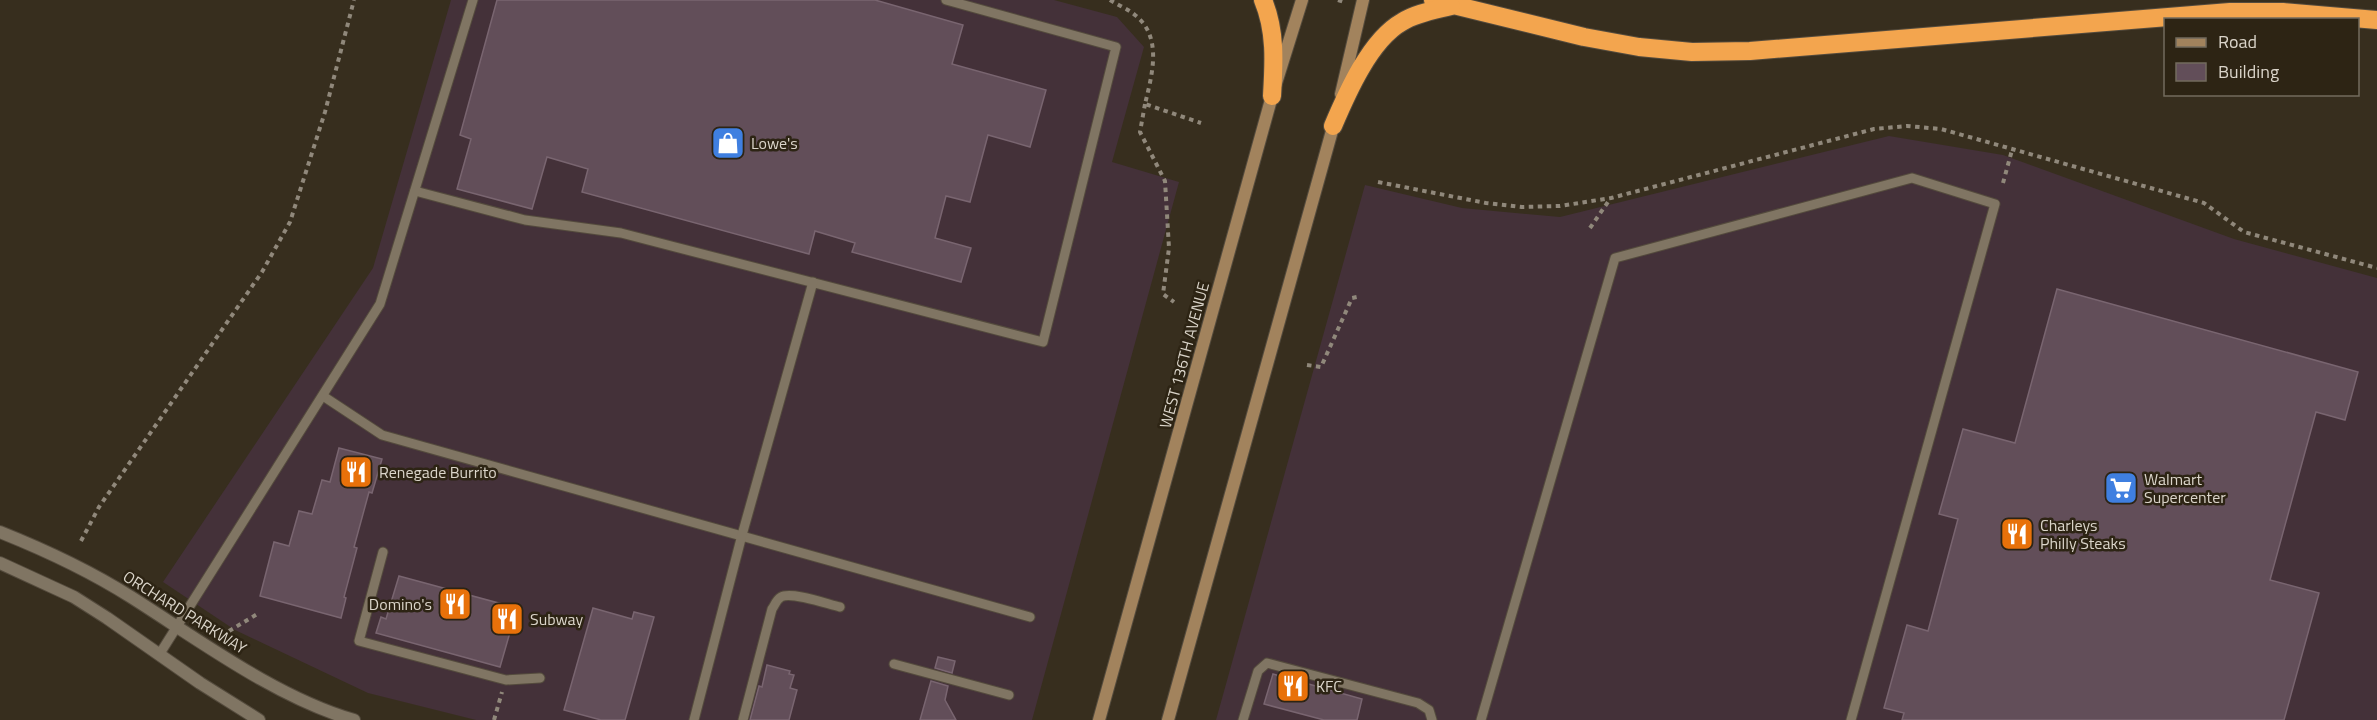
<svg xmlns="http://www.w3.org/2000/svg" width="2377" height="720" font-family="'Titillium Web',sans-serif">
<style>
.commercial{fill:#443139}
.building{fill:#624e59;stroke:#796570;stroke-width:1.5}
.lines{fill:none;stroke-linecap:round;stroke-linejoin:round}
.service-casing{stroke:#544b3d;stroke-width:11}
.tertiary-casing{stroke:#544b3d;stroke-width:14}
.secondary-casing{stroke:#544b3d;stroke-width:14}
.motorway-casing{stroke:#544b3d;stroke-width:20}
.path{stroke:#90887b;stroke-width:4;stroke-dasharray:4.5 4.5;stroke-linecap:butt}
.service{stroke:#807563;stroke-width:9}
.tertiary{stroke:#807563;stroke-width:12}
.secondary{stroke:#a2835d;stroke-width:12}
.motorway{stroke:#f3a54e;stroke-width:18}
.labels{text-anchor:middle;dominant-baseline:central;stroke-width:5;stroke-linejoin:round;paint-order:stroke}
.poi-label{font-size:16px;fill:#dbd5ca;stroke:#2d2414;text-anchor:start}
.street-label{font-size:16px;fill:#dbd5ca;stroke:#2d2414}
</style>
<rect width="100%" height="100%" fill="#372e1e"/>
<g class="commercial">
<polygon points="451,0 1054,0 1117,17 1144,47 1112,162 1179,182 1032,720 476,720 368,693 235,630 163,582 373,268"/>
<polygon points="1889,136 2003,155 2234,239 2377,278 2377,720 1216,720 1365,185 1462,208 1560,217"/>
</g>
<g class="building">
<polygon points="497,0 875,0 963,25 952,64 1046,90 1030,147 988,135 970,202 946,196 935,238 971,248 961,282 852,252 855,243 815,231 809,254 582,192 588,169 547,157 532,209 457,189 471,139 460,135"/>
<polygon points="2057,289 2358,372 2345,420 2316,412 2270,580 2319,593 2284,720 1902,720 1904,713 1884,708 1907,625 1928,631 1958,519 1939,514 1963,429 2015,443"/>
<polygon points="339,448 382,459 372,493 369,492 354,547 357,548 344,597 346,598 341,618 260,596 274,542 289,546 299,511 312,514 322,480 330,482"/>
<polygon points="399,576 517,608 500,667 376,633 381,617 386,619"/>
<polygon points="593,608 632,619 634,612 654,617 625,720 601,720 564,710"/>
<polygon points="938,657 955,661 952,673 935,668"/>
<polygon points="767,665 790,671 789,674 794,675 790,688 797,690 789,720 750,720 759,686 762,687"/>
<polygon points="1273,674 1362,699 1357,720 1324,720 1264,704"/>
<polygon points="931,681 948,686 945,700 956,720 920,720"/>
</g>
<g class="lines">
<defs>
<g id="service">
<polyline points="415,191 525,220 621,233 1043,342 1116,47 946,0"/>
<polyline points="323,396 382,435 1030,617"/>
<polyline points="383,552 359,641 506,680 540,678"/>
<polyline points="159,655 380,304 473,0"/>
<polyline points="894,664 1009,695"/>
<polyline points="694,720 742,535 813,282"/>
<path d="M743,720L772,609C775,605 776,600 781,597C791,591 827,604 840,607"/>
<polyline points="1243,720 1258,671 1267,663 1418,703 1429,710 1432,720"/>
<polyline points="1481,720 1615,258 1912,178 1995,204 1851,720"/>
</g>
<g id="tertiary">
<path d="M0,532C45,550 90,571 131,597C199,640 277,698 354,720"/>
<polyline points="0,563 74,597 107,618 200,683 259,720"/>
</g>
<g id="secondary">
<polyline points="1341,94 1363,0"/>
<polyline points="1099,720 1272,96 1302,0"/>
<polyline points="1168,720 1335,120"/>
</g>
<g id="motorway">
<path d="M1263,0C1276,31 1274,63 1272,96"/>
<polyline points="1433,0 1584,37 1639,47 1692,52 1750,51 2230,12 2283,12 2377,20"/>
<path d="M1333,126C1347,93 1370,40 1402,22C1416,13 1435,10 1451,6"/>
</g>
</defs>
<use href="#service" class="service-casing"/>
<use href="#tertiary" class="tertiary-casing"/>
<use href="#secondary" class="secondary-casing"/>
<use href="#motorway" class="motorway-casing"/>
<g class="path">
<path d="M1110,0C1118,5 1128,9 1135,15C1163,37 1152,75 1145,104L1201,123"/>
<polyline points="1338,0 1344,2"/>
<polyline points="1145,104 1140,132 1165,181 1169,248 1163,294 1174,302"/>
<polyline points="1378,182 1486,203 1522,207 1560,206 1611,198 1874,129 1907,126 1941,129 2204,203 2244,232 2377,268"/>
<polyline points="2003,183 2012,150"/>
<polyline points="1590,228 1610,199"/>
<polyline points="1307,365 1321,367 1352,298 1357,297"/>
<polyline points="81,541 99,507 262,272 290,222 325,112 354,0"/>
<polyline points="229,631 259,613"/>
<polyline points="494,720 502,692"/>
</g>
<use href="#service" class="service"/>
<use href="#tertiary" class="tertiary"/>
<use href="#secondary" class="secondary"/>
<use href="#motorway" class="motorway"/>
</g>
<defs>
<symbol id="shop-square" viewBox="-11 -11 22 22"><rect x="-9" y="-9" width="18" height="18" rx="4" fill="#3f7fe0" stroke="#2d2414"/><path d="M-5-2.5h2.3a2.7 3.5 0 0 1 5.4 0H5L5.5 6h-11ZM-1.5-2.5h3a1.5 2.3 0 0 0-3 0Z" fill="#fff"/></symbol>
<symbol id="restaurant-square" viewBox="-11 -11 22 22"><rect x="-9" y="-9" width="18" height="18" rx="4" fill="#e8710a" stroke="#2d2414"/><path d="M-5-6h1v4h1v-4h1v4h1v-4h1v5L-1.5 .5V6h-2V.5L-5-1ZM5-6V6H3V1.5H1.5Q1.5-4 5-6Z" fill="#fff"/></symbol>
<symbol id="supermarket-square" viewBox="-11 -11 22 22"><rect x="-9" y="-9" width="18" height="18" rx="4" fill="#3f7fe0" stroke="#2d2414"/><path d="M-6-5.5h2.5l.6 2H6L4.5 2H-2.5L-4.4-4H-6ZM-1.5 3.2a1.3 1.3 0 1 0 .1 0ZM3 3.2a1.3 1.3 0 1 0 .1 0Z" fill="#fff"/></symbol>
</defs>
<g fill-rule="evenodd">
<use href="#shop-square" x="709" y="124" width="38" height="38"/>
<use href="#restaurant-square" x="337" y="453" width="38" height="38"/>
<use href="#supermarket-square" x="2102" y="469" width="38" height="38"/>
<use href="#restaurant-square" x="1998" y="515" width="38" height="38"/>
<use href="#restaurant-square" x="436" y="585" width="38" height="38"/>
<use href="#restaurant-square" x="488" y="600" width="38" height="38"/>
<use href="#restaurant-square" x="1274" y="667" width="38" height="38"/>
</g>
<g class="labels">
<g class="poi-label">
<text x="751" y="143">Lowe's</text>
<text x="379" y="472">Renegade Burrito</text>
<text x="2144" y="479">Walmart<tspan x="2144" dy="18">Supercenter</tspan></text>
<text x="2040" y="525">Charleys<tspan x="2040" dy="18">Philly Steaks</tspan></text>
<text x="432" y="604" text-anchor="end">Domino's</text>
<text x="530" y="619">Subway</text>
<text x="1316" y="686">KFC</text>
</g>
<g class="street-label">
<text transform="translate(1184 355) rotate(-75)">WEST 136TH AVENUE</text>
<text transform="translate(185 612) rotate(32)">ORCHARD PARKWAY</text>
</g>
</g>
<rect x="2164" y="18" width="195" height="78" fill="#2d2414" stroke="#736b5d" stroke-width="1.5"/>
<rect x="2176" y="38" width="30" height="9" fill="#a2835d" stroke="#736b5d" stroke-width="1.5"/>
<text x="2218" y="48" font-size="18" fill="#dbd5ca">Road</text>
<rect x="2176" y="63" width="30" height="18" fill="#624e59" stroke="#736b5d" stroke-width="1.5"/>
<text x="2218" y="78" font-size="18" fill="#dbd5ca">Building</text>
</svg>
